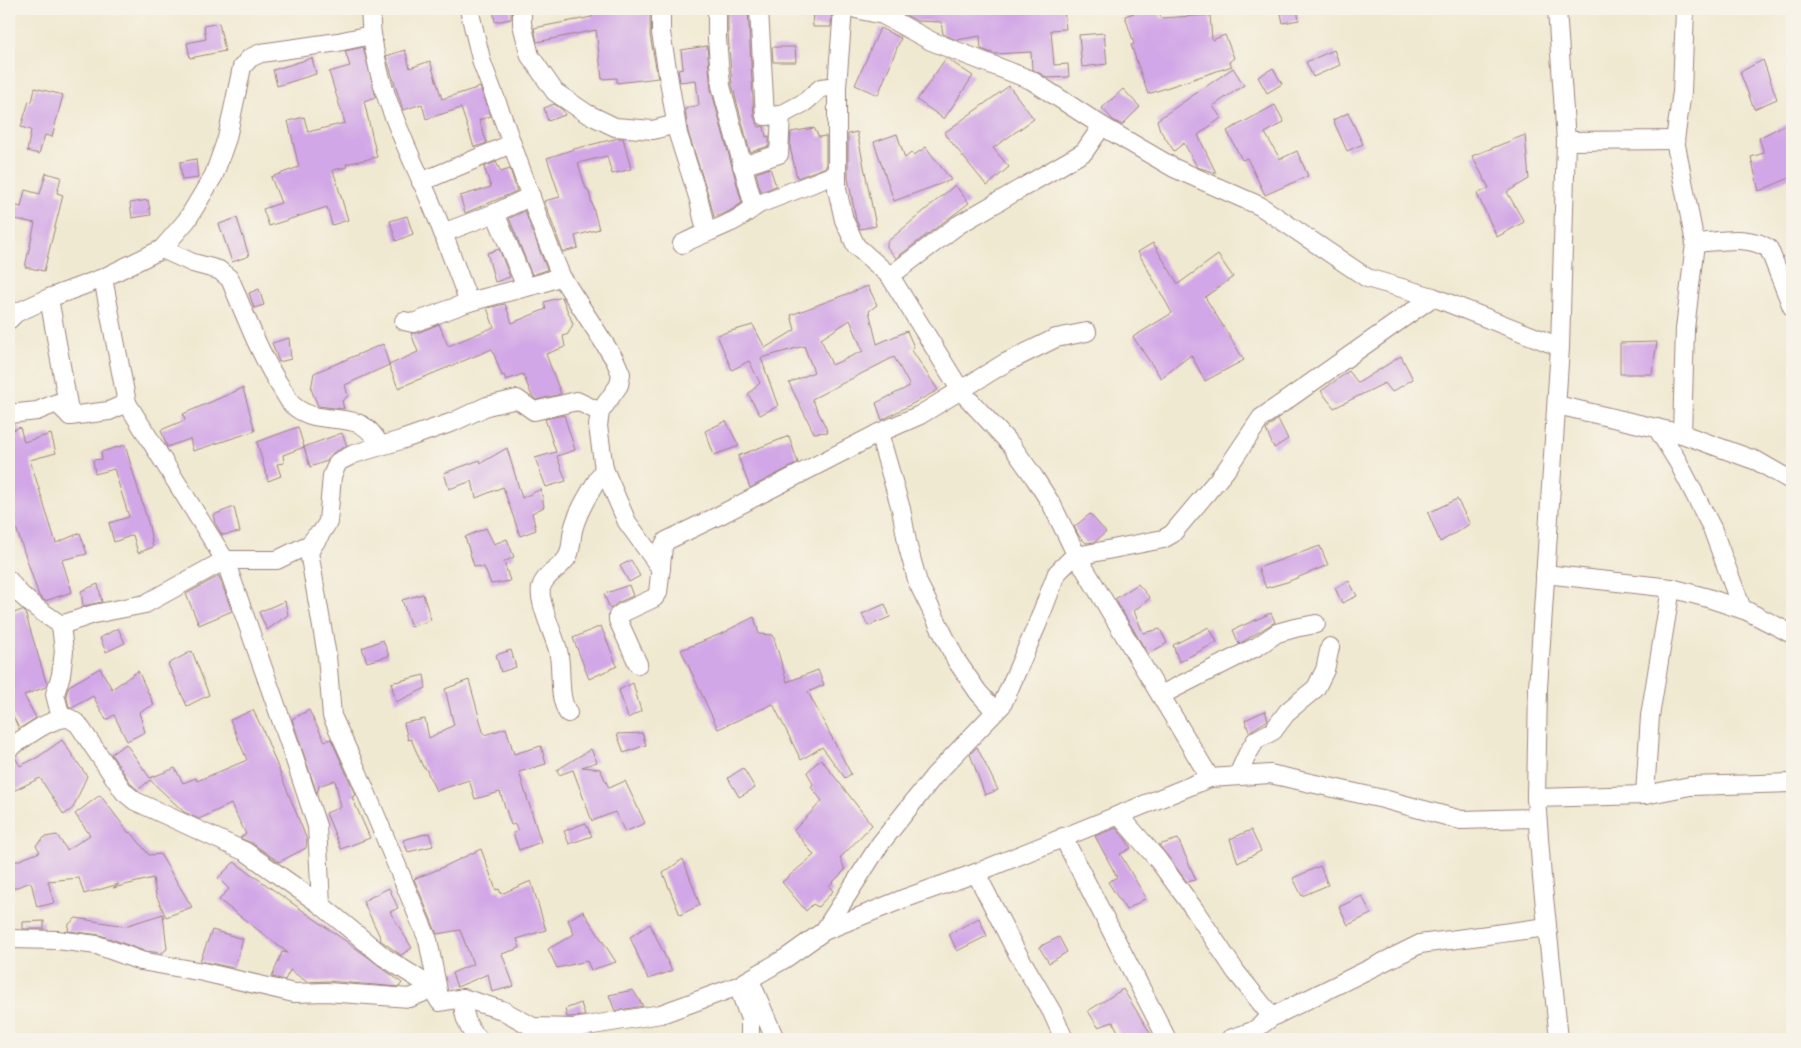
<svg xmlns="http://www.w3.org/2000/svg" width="1801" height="1048" font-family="'Gochi Hand',sans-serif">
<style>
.building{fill:#d2a7e7;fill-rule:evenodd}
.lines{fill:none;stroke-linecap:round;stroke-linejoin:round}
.minor-casing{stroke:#9d847e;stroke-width:20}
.minor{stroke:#fff;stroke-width:18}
</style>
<rect width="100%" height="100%" fill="#f7f3e8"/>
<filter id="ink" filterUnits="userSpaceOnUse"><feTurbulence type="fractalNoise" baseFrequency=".02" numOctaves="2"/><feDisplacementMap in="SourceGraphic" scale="10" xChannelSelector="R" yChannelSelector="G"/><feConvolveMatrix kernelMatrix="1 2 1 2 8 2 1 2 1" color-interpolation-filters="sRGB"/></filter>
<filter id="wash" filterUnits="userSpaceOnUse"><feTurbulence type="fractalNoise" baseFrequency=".0096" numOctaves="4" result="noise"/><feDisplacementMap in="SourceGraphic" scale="20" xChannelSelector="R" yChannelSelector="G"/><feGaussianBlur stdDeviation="1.12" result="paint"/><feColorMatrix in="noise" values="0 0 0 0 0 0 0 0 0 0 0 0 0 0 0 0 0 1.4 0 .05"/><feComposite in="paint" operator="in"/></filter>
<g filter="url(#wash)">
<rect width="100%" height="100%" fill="#f0e9d1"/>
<g id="blocks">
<g class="building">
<polygon points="493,9 511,9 511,19 495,22"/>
<polygon points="592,9 650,11 650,35 658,78 617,83 617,78 602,79 596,30 537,42 534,28 592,17"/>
<polygon points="748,9 754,117 759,127 764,126 766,137 769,136 769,146 750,152 732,84 728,34 728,10"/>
<polygon points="812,9 832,9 831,27 813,27"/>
<polygon points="902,9 1064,9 1066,29 1051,30 1054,65 1068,64 1069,77 1048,78 1032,69 1031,52 995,54 981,49 980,36 957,40 943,34 941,22 917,21 902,13"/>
<polygon points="1146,9 1158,9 1161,18 1210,15 1212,40 1225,35 1234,58 1229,62 1232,66 1148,94 1131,45 1134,44 1125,16"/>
<polygon points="1280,9 1297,9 1299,20 1283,23"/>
<polygon points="219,23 225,51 190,58 187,43 206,39 204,26"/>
<polygon points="880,28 901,38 878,95 855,85"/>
<polygon points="1104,33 1107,64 1082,67 1079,35"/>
<polygon points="707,46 711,89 742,203 728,212 714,217 709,197 688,132 685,109 699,105 696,80 680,82 678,69 683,68 681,50"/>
<polygon points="363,47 376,97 364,101 377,157 346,164 347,167 333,170 348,220 332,225 327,207 269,226 263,209 281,203 271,177 299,167 288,121 304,117 308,132 345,123 329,72 350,66 345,51"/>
<polygon points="772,47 795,47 796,62 773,62"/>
<polygon points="405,50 410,68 430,61 442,99 480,87 491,116 479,120 487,143 474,147 461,108 426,119 422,104 403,110 386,56"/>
<polygon points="1334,50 1340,65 1313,77 1306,62"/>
<polygon points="312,58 316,74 277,86 273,70"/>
<polygon points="946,58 973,76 944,119 917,100"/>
<polygon points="1763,60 1777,99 1754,109 1740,72"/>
<polygon points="1233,68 1244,85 1213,106 1221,118 1198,135 1216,173 1197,167 1184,143 1174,151 1160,130 1157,120"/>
<polygon points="1273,68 1282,84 1267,93 1258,77"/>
<polygon points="1009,86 1034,119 993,148 1009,167 987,186 944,133"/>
<polygon points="35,88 63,95 52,137 45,135 39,154 27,151 31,130 21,127 29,101 32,102"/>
<polygon points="1123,89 1140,107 1122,125 1113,120 1102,108"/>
<polygon points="554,104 563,110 565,115 548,121 544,108"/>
<polygon points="1275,105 1284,122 1265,133 1280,159 1297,151 1308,176 1265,195 1247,158 1242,160 1227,131"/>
<polygon points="1348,113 1363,144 1347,151 1333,120"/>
<polygon points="1786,124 1792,143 1792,177 1759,191 1751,157 1764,153 1759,138"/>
<polygon points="814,128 819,137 826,136 826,167 797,178 790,147 791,132"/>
<polygon points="857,132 876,226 860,229 856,220 848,178 848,134"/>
<polygon points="897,134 905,158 911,153 914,155 926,147 951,180 894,201 874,142"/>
<polygon points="1525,135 1529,179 1507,192 1524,222 1497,237 1477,194 1489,188 1472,156"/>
<polygon points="618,138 623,138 631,169 612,174 607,156 578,163 586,189 588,189 599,229 575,236 578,248 563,252 544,201 560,197 547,158 574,149"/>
<polygon points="196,159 198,178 182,180 180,162"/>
<polygon points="496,162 501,172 510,169 517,191 465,213 460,196 491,187 484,167"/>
<polygon points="770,168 776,186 761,192 756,173"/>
<polygon points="46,173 61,177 57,193 63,195 44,271 25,267 35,223 9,218 9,204 21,207 25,190 40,194"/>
<polygon points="955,185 969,203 896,258 887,247 887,242"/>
<polygon points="148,200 151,215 132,218 130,203"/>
<polygon points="525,211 547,270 532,275 509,218"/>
<polygon points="407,216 413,234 396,241 390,221"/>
<polygon points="237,218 249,256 232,262 219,224"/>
<polygon points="1153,243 1178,284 1218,255 1233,277 1205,297 1244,360 1205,381 1191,355 1161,378 1133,337 1172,313 1138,252"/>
<polygon points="499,249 510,277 495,282 487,253"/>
<path d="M868,286L877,305L869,311L877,344L907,331L914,347L911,349L938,390L882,420L876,403L910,386L894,357L812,399L828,432L814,433L789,383L814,372L804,346L761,358L778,406L760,415L748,394L760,383L749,361L732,370L717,335L753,325L765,348L795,330L791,315ZM850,320L863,351L832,365L821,339Z"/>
<polygon points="259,289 264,305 254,308 249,293"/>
<polygon points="562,297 573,324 568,334 563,336 565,347 546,354 561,394 536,400 532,396 523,374 506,380 504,375 502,376 492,349 398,388 389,365 418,352 411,333 417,333 439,324 448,346 494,327 487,308 505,304 512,323 546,309 544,302"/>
<polygon points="289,338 291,359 279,362 272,343"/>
<polygon points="1657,342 1652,374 1620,374 1620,343"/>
<polygon points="383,344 389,365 345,385 348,396 342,401 344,409 318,406 311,389 314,373"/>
<polygon points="1401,356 1413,379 1392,392 1385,383 1334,408 1321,391 1349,371 1358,383"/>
<polygon points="243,388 255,431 193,451 190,439 167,447 161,430 185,420 183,414"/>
<polygon points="564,415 575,450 557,456 566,481 546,487 535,458 556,452 545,419"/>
<polygon points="1278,419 1288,439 1274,448 1266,430 1269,426"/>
<polygon points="726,421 739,446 714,455 705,431"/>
<polygon points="20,427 24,442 51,434 56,453 30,460 56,543 80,533 87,554 62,560 72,592 45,601 39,596 9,507 9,432"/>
<polygon points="298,427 304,447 283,455 284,463 277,464 281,476 268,481 257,442"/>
<polygon points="342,433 347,446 333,453 327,461 310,467 304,447"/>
<polygon points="789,436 798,463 750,488 738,456"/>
<polygon points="125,445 149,526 153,547 138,553 133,535 114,542 109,523 129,517 114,469 95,474 93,460 102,459 101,452"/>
<polygon points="507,448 522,498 541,489 544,507 532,513 536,530 520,536 503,487 476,498 472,481 449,489 444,473 480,460 481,463"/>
<polygon points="1457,499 1470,524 1440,542 1428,513"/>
<polygon points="234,507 240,532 222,535 215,523 213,515"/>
<polygon points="1090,514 1106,532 1095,542 1086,543 1079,536 1074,527"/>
<polygon points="486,528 494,544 507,539 514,557 504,562 510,581 491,584 484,567 474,566 465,537"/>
<polygon points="1320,546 1328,565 1287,582 1266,588 1258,568"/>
<polygon points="631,560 640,576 629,582 620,566"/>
<polygon points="219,576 232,611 199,625 186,594"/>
<polygon points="1349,581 1357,596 1342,603 1335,588"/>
<polygon points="98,584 102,602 83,606 81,591"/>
<polygon points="1138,584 1150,598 1134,611 1143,633 1160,629 1167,643 1148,654 1115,599"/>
<polygon points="629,585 633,596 617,603 610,609 604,594"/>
<polygon points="423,594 431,620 411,627 402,600"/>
<polygon points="285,601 288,615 267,630 259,612"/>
<polygon points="885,604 890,617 868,626 862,614"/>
<polygon points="22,610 25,612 47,685 46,687 24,695 36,718 19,729 9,707 9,615"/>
<polygon points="1271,613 1275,622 1239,644 1233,630"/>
<polygon points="754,617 759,634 773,635 787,682 818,670 824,685 808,692 851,774 845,778 822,747 801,760 773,704 718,729 681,650 728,631 728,630"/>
<polygon points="601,626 617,666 589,679 573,638"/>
<polygon points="1209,627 1217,642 1179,662 1173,645"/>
<polygon points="118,628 125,643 106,652 100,638"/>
<polygon points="383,640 389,656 367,662 362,648"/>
<polygon points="511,650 516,667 501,672 496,655"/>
<polygon points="192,651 209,695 187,706 168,664"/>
<polygon points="100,668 112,689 138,671 154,705 139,712 145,732 127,741 114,715 106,720 93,696 72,708 69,708 66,694 69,686"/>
<polygon points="424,675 426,688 396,702 391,683"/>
<polygon points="469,680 484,735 506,728 514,754 541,746 546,764 519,772 541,842 519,850 513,833 518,831 515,824 511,825 500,792 475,799 469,780 436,791 425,767 423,767 411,739 408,740 404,723 425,719 429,738 454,725 445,689"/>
<polygon points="633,683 641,711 628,718 619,690"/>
<polygon points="253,710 263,730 307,840 306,848 279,862 252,843 240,838 246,834 231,804 199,819 184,812 150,780 138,790 132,785 111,754 126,744 150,778 175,768 183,783 196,778 197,781 247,760 230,720"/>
<polygon points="309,710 323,738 325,741 331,739 356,795 352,797 370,838 341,849 326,813 341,807 335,780 319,786 317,794 292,719"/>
<polygon points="1265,711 1268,720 1249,732 1245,720"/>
<polygon points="642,733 646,745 624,753 617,734"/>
<polygon points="62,740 87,776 73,808 64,815 40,778 9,793 9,759 15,757 20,766 38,757"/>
<polygon points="977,747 998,790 985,795 970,754"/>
<polygon points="591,749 597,762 582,767 600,769 609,788 625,781 645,823 625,832 615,812 592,821 573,770 559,775 557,770"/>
<polygon points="821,759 872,825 840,858 845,870 829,886 833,891 818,907 813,904 806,911 782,882 814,855 794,830 822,801 811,787 813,784 807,772"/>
<polygon points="743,768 755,788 739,797 728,778"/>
<polygon points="100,795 129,833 131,832 149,855 160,854 192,907 166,917 156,895 153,878 113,888 119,884 84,894 79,878 48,881 54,903 37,907 31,882 9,890 9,864 40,852 36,845 45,837 57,835 67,850 90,835 75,814"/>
<polygon points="585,823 592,836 569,844 564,831"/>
<polygon points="1116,828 1126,840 1131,848 1120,854 1146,898 1126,910 1108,882 1117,877 1095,836"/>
<polygon points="1251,830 1261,851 1238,863 1230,839"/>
<polygon points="429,833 433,846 408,852 403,840"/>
<polygon points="1178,839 1196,880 1187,882 1159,845"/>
<polygon points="481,849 496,890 499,889 501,894 531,881 546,930 517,939 520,948 502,954 514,986 492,992 488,974 457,987 452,973 473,964 460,930 437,934 414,879 439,869"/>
<polygon points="683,859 700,905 680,915 663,873"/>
<polygon points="234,862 364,954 402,983 399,987 327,981 307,982 290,970 285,980 272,977 282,952 288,953 219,900 229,889 218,878"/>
<polygon points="1320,866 1328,885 1302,896 1293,878"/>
<polygon points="389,888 398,908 390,912 412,948 401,955 380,940 381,939 363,901"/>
<polygon points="1362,896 1371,914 1348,925 1339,907"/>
<polygon points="583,911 616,962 591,970 587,961 557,968 548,949 574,934 568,920"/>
<polygon points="163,914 167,949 162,953 144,951 100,935 68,931 69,924 76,918 125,926"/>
<polygon points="979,918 987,936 957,951 949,934"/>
<polygon points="44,921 44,929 23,929 23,922"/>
<polygon points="650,924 672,971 648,979 630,937"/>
<polygon points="212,930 243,939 234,968 200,961"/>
<polygon points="1059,937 1067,952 1049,963 1039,947"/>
<polygon points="1123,989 1154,1039 1122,1039 1113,1022 1098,1027 1088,1011"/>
<polygon points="633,990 643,1006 615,1011 609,995"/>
<polygon points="581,1003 585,1016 567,1017 565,1009"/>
</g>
</g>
</g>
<g filter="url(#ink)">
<use href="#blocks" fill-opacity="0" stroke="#9d847e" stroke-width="1"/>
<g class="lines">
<defs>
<g id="minor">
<path d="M370,9C372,82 403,137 431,203C445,236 456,269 469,302L542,283L561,276"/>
<polyline points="469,9 482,63 502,116 543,231 561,276 615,360 621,374 619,385 600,412 598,426 604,469 627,522 661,569"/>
<polyline points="522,9 522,24 530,56 555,92 586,113 615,127 653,130 676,124"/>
<polyline points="661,9 661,33 678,134 699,200 706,232"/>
<polyline points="717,9 717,39 721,86 754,207"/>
<polyline points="759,9 765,116 781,115"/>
<polyline points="843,9 837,86 837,189 844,220 856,246 890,276 961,391 1012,446 1034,477 1052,505 1077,556 1210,778"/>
<polyline points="856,9 883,15 931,41 1031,80 1102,126 1174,168 1260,206 1367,278 1433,297 1560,347"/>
<polyline points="1557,9 1566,141 1560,347 1538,688 1536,798 1542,878 1559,1039"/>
<polyline points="1566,141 1675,140"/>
<polyline points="742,166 779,154 781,115 805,102 821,88 837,86"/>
<polyline points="421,182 511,144"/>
<polyline points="495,213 526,287"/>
<polyline points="443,233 495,213 531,196"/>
<path d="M1695,243C1718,242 1749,234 1769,249L1792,307"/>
<path d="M682,244C699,235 713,231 729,223C740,219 749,210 759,204L837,174"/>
<path d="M162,249L193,263L219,270L230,279C246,317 261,358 284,392C287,397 290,404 295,407C324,430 360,404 380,446"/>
<polyline points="890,276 958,225 1084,152 1102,126"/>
<polyline points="49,298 70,416"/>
<polyline points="9,320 16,313 49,298 103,278 162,249 187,220 214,175 227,138 242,67 250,58 261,53 338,42 371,35"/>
<polyline points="404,321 413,323 469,302"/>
<polyline points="127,403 225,560 290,745 317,826 321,905"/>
<polyline points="1557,405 1682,434 1757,461 1792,481"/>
<polyline points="9,414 37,411 57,403 70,416"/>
<polyline points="70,416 109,411 127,403 103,278"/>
<polyline points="1657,428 1678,462 1712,528 1742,609"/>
<polyline points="879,433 901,509 908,547 918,583 956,660 978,692 995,711"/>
<polyline points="1682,434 1685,329 1695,243 1675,140 1682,92 1685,9"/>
<polyline points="1545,574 1671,588 1708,598 1747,611 1792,634"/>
<path d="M9,580C21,599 42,612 61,625L64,651L61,675L55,694L61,718"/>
<polyline points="61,625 94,614 145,604 225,560 277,560 310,544 316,536"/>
<polyline points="638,664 618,620 618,616 622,613 654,598 658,593 663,547 666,541 720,515 879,433 920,415 1005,363 1056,338 1087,332"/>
<polyline points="1161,695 1258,646 1277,633 1295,628 1316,624"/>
<path d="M568,713C557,695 563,671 558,650C554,635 538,602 541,588C544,574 562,568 568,556C572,548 571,538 573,530C578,509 594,486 604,469"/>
<path d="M9,748C27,737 48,718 69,718L78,724L124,792L135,801L246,852L321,905L384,957L430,986L440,1002L463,998L502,1010L533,1027L574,1028L661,1014L738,986L786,958L824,931L903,899L976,873L1210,778L1270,774L1383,799L1461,820L1536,818"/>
<polyline points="1238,775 1248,753 1256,740 1273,731 1288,711 1316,688 1325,670 1330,647"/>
<polyline points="1645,795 1650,716 1671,588"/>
<polyline points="1536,798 1645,795 1690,786 1792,783"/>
<polyline points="1119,815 1158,860 1194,909 1236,972 1272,1017"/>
<polyline points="1063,837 1167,1039"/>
<polyline points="976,873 1015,949 1052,1012 1064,1039"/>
<polyline points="824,931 880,844 934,776 1002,705 1037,625 1057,573 1070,560 1077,556 1163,539 1172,534 1226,470 1261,418 1433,297"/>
<polyline points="9,939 57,940 97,945 141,961 203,972 294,993 326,992 410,998 422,993 430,986"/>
<polyline points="750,980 775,1039"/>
<polyline points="738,986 750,1019 750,1039"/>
<polyline points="439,996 428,940 358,773 332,716 327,656 309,552 328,522 332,476 338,462 354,454 401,440 453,422 487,406 517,399 534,411 577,401 600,412"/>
<path d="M463,998C463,1014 467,1029 479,1039"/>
<polyline points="1230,1039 1253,1031 1272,1017 1420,944 1547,927"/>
</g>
</defs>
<use href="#minor" class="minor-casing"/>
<use href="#minor" class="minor"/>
</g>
</g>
<rect width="1801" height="1048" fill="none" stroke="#f7f3e8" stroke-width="30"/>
</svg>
